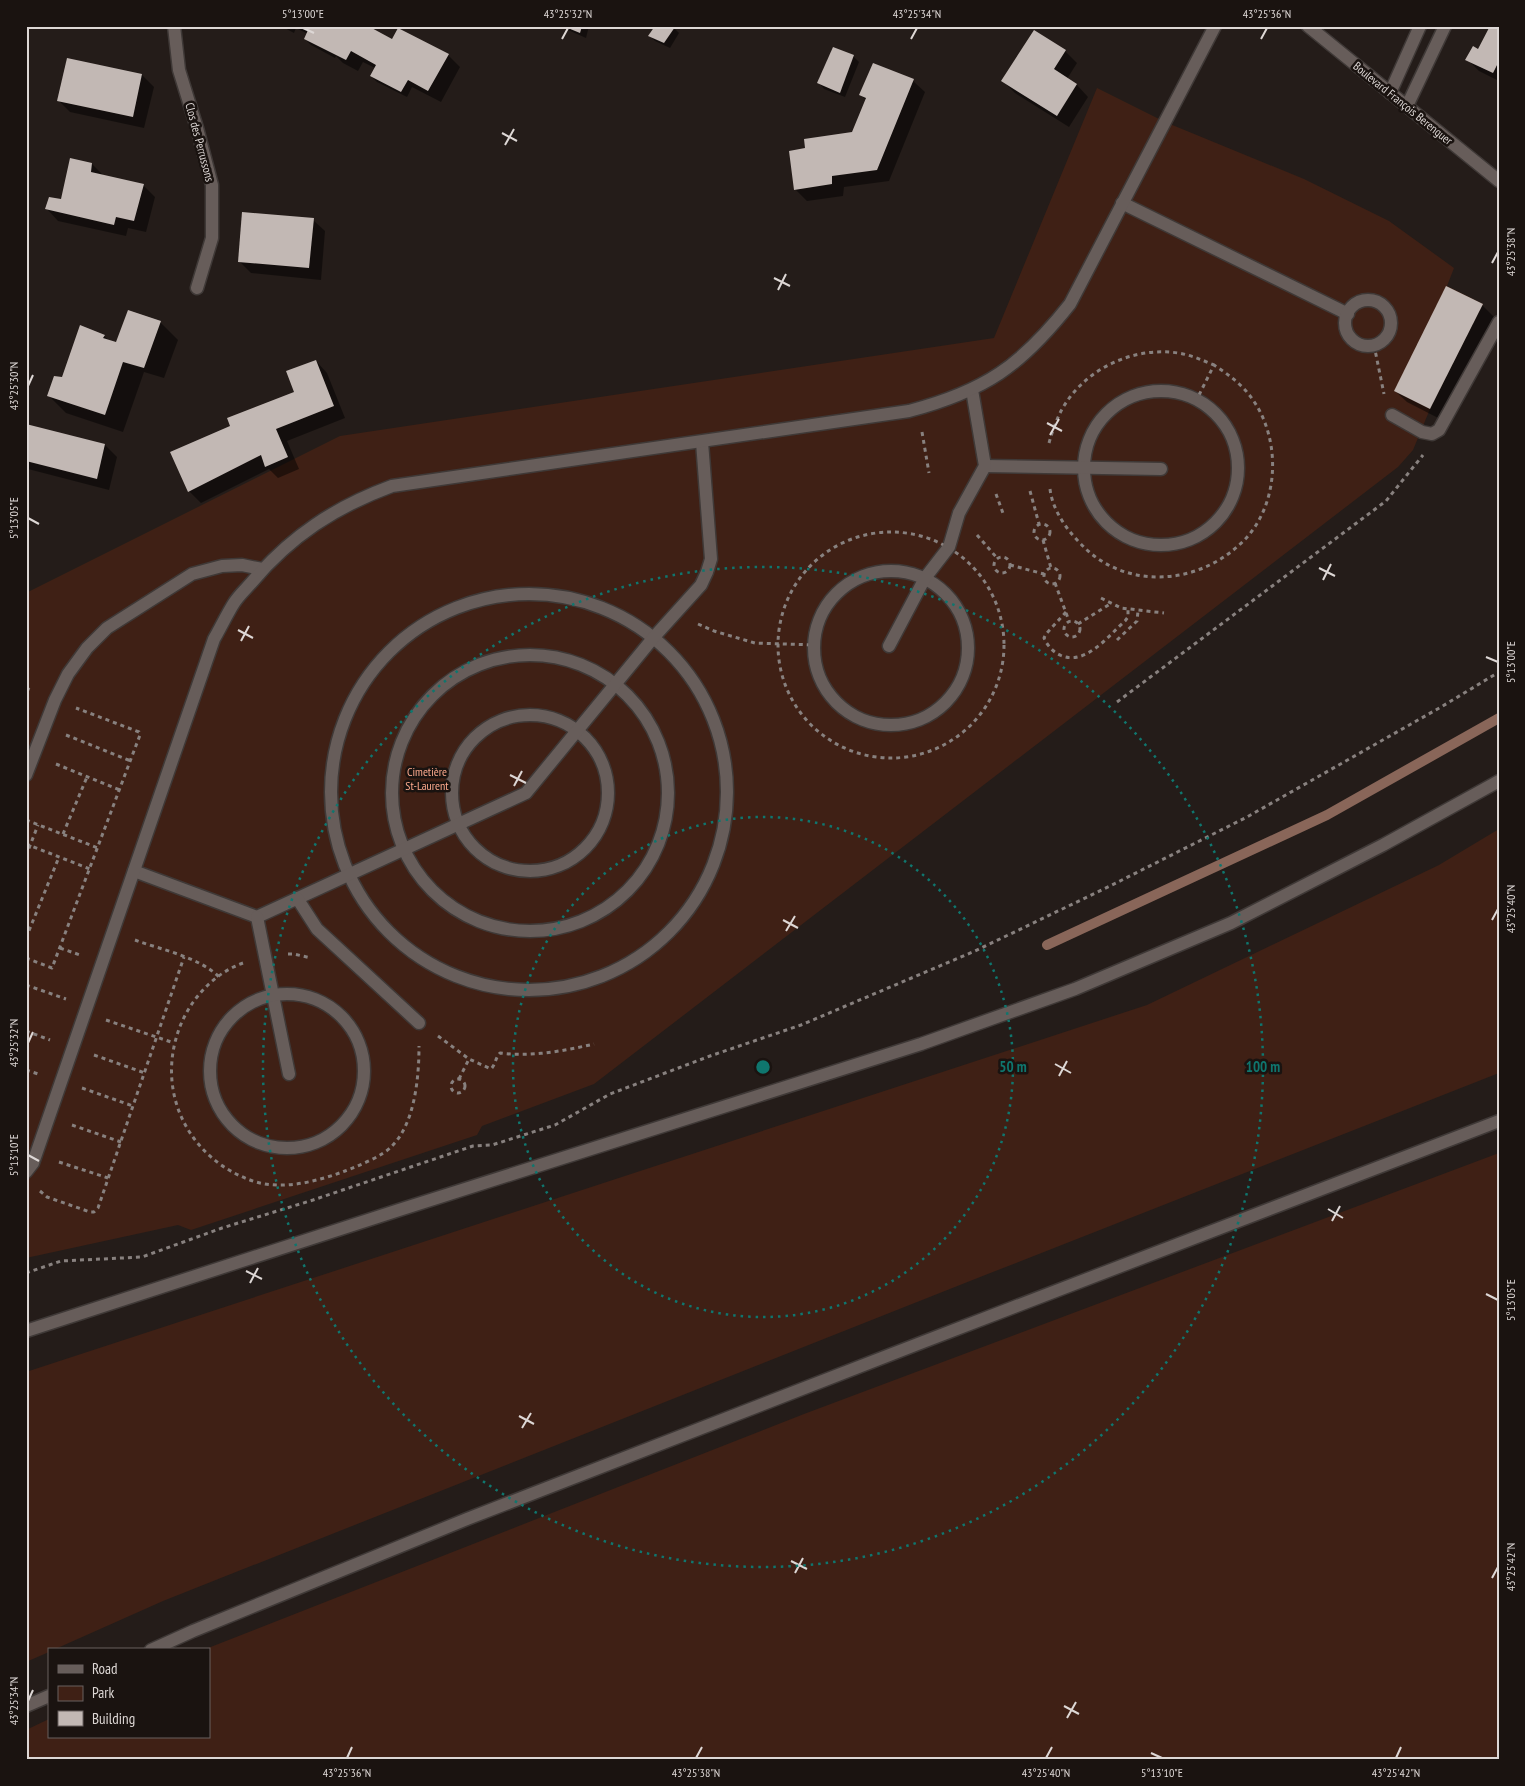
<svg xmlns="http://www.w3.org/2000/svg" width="1525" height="1786" font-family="'PT Sans Narrow',sans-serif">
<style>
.green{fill:#3f2015}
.shadow{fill:#0007}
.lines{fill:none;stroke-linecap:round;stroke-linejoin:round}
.stream{stroke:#896659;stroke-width:10}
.building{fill:#c2b8b4}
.lane-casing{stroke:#3f3937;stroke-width:15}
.street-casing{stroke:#3f3937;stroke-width:15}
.secondary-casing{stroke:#3f3937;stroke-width:15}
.path{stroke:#88817f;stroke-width:3;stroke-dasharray:4 4;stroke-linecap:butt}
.lane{stroke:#675d5a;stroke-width:12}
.street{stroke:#675d5a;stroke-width:12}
.secondary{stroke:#675d5a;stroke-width:12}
.ticks{fill:none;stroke:#ddd7d5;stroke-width:2}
.ring{fill:none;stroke:#0f766e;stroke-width:2.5;stroke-dasharray:2.5 5}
.labels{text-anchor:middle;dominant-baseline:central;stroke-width:5;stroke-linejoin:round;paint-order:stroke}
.street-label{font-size:12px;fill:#ddd7d5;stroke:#1a1310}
.park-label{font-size:12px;fill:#fca98d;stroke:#1a1310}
.centre{fill:#0f766e;stroke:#1a1310;stroke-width:2.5}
.ring-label{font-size:15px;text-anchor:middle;font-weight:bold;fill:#0f766e;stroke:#1a1310;stroke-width:5;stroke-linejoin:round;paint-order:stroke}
.neatline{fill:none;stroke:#ddd7d5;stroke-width:2}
.ticks-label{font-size:12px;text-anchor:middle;fill:#ddd7d5}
</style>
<rect width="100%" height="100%" fill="#241c19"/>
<g class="green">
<polygon points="1097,88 1165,122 1304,179 1389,221 1454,268 1447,286 1483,304 1430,409 1413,450 1398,467 594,1084 482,1126 477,1135 191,1230 178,1225 26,1258 26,593 340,436 994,338"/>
<polygon points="1499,829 1499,1073 970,1281 163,1601 53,1650 49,1650 49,1652 26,1662 26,1372 1147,1005 1439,865"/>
<polygon points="1499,1153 1499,1760 26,1760 26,1730 49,1719 49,1737 209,1737 209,1650 203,1650 804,1414"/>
</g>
<g class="shadow">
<polygon points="281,26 365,26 391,40 448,55 460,67 441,102 412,87 407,97 377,82 371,76 375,68 363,62 358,71 343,63 336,56 335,58 311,45 305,39 308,34 296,28 294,33"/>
<polygon points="559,26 589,26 586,38"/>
<polygon points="1499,26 1499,81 1479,71 1467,59 1478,51"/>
<polygon points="674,28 679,33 670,48 655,41 650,36"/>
<polygon points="1065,51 1077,63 1067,79 1077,85 1088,97 1069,127 1015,93 1003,81"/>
<polygon points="853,56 859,62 845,97 824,89 819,83"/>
<polygon points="874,64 913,81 925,92 889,181 844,187 843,196 807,201 795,189 806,149 853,133 866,100 861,95"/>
<polygon points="142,75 154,87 144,128 70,112 58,100"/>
<polygon points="92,164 104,176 143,185 155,197 146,232 128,228 126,236 58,221 47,209 61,201"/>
<polygon points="313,220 325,231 321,280 251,273 239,261"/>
<polygon points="1482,305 1494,317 1442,420 1407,402 1395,391"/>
<polygon points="160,322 178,340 164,378 144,372 123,432 66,413 48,395 104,336 110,341 117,344"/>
<polygon points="316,361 327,373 345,418 287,441 299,469 278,478 269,469 201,503 189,491 232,426 296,393"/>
<polygon points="26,425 105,445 117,457 109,490 28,469 26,468"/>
</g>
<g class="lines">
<polyline class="stream" points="1047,945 1327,815 1499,718"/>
</g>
<g class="building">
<polygon points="301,26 368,26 392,39 398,28 449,54 428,91 408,80 401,92 370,76 376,65 351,51 346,60 304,39 308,30"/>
<polygon points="563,26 582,26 580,33"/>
<polygon points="655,26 673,26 675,27 664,43 648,36"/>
<polygon points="1490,26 1499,26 1499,61 1493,73 1465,60 1473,46 1478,49"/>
<polygon points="1034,30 1066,50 1054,69 1077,84 1057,116 1001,81"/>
<polygon points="833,47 854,55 840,93 817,83"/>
<polygon points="67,58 142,74 133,117 57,101"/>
<polygon points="873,63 914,79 877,170 832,176 832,184 794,190 789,151 805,148 804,139 852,132 866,98 859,95"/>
<polygon points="70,158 92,163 91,172 144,184 134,221 116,217 114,225 45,209 49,197 61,199"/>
<polygon points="242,212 314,218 309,268 238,262"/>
<polygon points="1446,286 1483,304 1430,409 1394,391"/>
<polygon points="128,310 161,321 144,368 123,362 105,415 47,396 54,376 62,377 80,325 105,335 103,338 116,342"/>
<polygon points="316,360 334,406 276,429 288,457 265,467 261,455 188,492 170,452 230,426 227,418 294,392 286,371"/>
<polygon points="26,424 105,444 97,479 26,461"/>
</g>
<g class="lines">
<defs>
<g id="lane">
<polyline points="174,26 179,70 197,128 212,185 212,238 197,288"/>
<polyline points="1122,203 1348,314"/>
<circle cx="1368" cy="323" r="23"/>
<circle cx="1161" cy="468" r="77"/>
<polyline points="1392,415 1422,432 1432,434 1439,430 1499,322"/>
<polyline points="985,466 1161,469"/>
<circle cx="891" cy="648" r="77"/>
<circle cx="529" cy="792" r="198"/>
<polyline points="889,646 925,578 949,547 959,513 985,466 972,390"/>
<circle cx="530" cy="793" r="138"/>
<circle cx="530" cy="793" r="78"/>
<polyline points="26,775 55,700 68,674 87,648 107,628 192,574 222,566 242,565 262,569"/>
<polyline points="134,871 257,917 526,793 654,637 701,585 707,572 711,559 702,442"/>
<polyline points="297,898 317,929 419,1023"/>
<polyline points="257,917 289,1074"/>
<circle cx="287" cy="1071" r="77"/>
<path d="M26,1172L33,1163L214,639C221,627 227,614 234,603C239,595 246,589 252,582C291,536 335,507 392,486L909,411C985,391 1021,366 1070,304L1215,26"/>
<polyline points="151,1650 193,1631 467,1519 923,1342 1499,1121"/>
<polyline points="26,1706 49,1696"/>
</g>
<g id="street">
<polyline points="1308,26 1499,181"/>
<polyline points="1390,93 1420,26"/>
<polyline points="1407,106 1445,26"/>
</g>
<polyline id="secondary" points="26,1331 399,1210 921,1044 1075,989 1231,923 1383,845 1499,781"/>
</defs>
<use href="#lane" class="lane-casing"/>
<use href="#street" class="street-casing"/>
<use href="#secondary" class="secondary-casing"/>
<g class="path">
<polyline points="1374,345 1384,394"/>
<polyline points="922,432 929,473"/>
<path d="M1049,443C1052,432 1056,421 1061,411C1083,370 1132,346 1178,353C1191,355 1202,360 1214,365"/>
<path d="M1050,489C1053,513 1070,534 1087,550C1130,589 1196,584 1238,546C1279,511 1283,443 1253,400C1243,385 1229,375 1214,365L1197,399"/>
<polyline points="1030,491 1039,524"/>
<polyline points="996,494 1004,516"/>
<circle cx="1042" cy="532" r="8"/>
<circle cx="891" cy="645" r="113"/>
<polyline points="977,535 997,558"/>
<polyline points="1043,540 1051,568"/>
<circle cx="1002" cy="565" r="8"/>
<polyline points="1010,565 1044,574"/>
<circle cx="1052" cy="576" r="8"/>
<polyline points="1055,583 1069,621"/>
<polyline points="1101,598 1121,608 1164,613"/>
<path d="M1066,612L1046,634L1044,638C1047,645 1053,652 1060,655C1085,667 1108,636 1125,621L1128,617V610"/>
<circle cx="1072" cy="629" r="8"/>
<polyline points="698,624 714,631 755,643 814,645"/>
<polyline points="1078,624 1110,604"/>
<polyline points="1117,640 1137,621 1138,611"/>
<polyline points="26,688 33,691"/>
<polyline points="1117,702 1386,501 1423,455"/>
<polyline points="66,735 131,761"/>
<polyline points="56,764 120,790"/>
<polyline points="26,820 98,848"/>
<polyline points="63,834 87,777"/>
<polyline points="26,844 90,869"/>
<polyline points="26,856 38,825"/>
<polyline points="26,938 59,857"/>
<path d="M135,940C162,950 199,957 219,977"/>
<polyline points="60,948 80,955"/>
<polyline points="288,954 294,954 311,958"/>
<polyline points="26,958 52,968 140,735 139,732 76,708"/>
<path d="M243,963C212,974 188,1002 178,1032C156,1097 192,1162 256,1182C285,1190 318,1181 345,1171C358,1166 383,1156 392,1146C415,1123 419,1077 419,1046"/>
<polyline points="26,985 66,999"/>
<polyline points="106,1020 174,1043"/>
<polyline points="26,1031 50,1040"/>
<path d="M438,1036L469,1059L491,1069C496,1064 495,1058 500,1053C532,1057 563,1051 594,1044"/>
<polyline points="94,1055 145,1073"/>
<polyline points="26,1070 38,1074"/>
<circle cx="458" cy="1086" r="7"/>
<polyline points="459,1079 469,1059"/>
<polyline points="82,1088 133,1106"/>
<polyline points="72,1125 121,1142"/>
<polyline points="59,1162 108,1178"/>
<polyline points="40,1191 47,1197 90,1212 94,1212 98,1208 184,957"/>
<polyline points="26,1273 61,1261 142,1257 222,1228 313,1200 473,1146 492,1145 555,1125 610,1094 710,1056 801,1025 975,951 1110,886 1247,817 1441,707 1499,672"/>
</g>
<use href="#lane" class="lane"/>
<use href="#street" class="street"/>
<use href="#secondary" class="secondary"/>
</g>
<path class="ticks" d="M303,28L314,33M562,39L568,28M911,39L917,28M1261,39L1267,28M502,133L517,141M505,145L514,129M1492,263L1498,252M774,278L790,286M778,290L786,274M28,386L33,375M1047,423L1062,431M1050,435L1059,419M28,518L39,524M1319,568L1335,576M1323,580L1331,564M238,630L253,638M241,641L249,626M1486,657L1498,662M510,775L526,783M514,786L522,771M783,920L798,928M1492,920L1498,909M786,931L795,916M28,1043L33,1032M1055,1064L1071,1073M1059,1076L1067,1061M28,1155L39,1161M1328,1209L1343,1218M1332,1221L1340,1206M246,1271L262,1279M250,1283L258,1268M1486,1294L1498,1300M519,1416L534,1424M522,1428L531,1413M791,1561L807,1569M795,1573L803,1558M1492,1578L1498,1567M28,1701L33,1690M1064,1706L1079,1714M1067,1718L1076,1702M1151,1753L1162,1758M347,1758L352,1747M696,1758L702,1747M1046,1758L1052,1747M1396,1758L1401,1747"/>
<g class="ring">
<circle cx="763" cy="1067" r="250"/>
<circle cx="763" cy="1067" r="500"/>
</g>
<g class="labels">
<g class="street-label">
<text transform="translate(1403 103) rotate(39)">Boulevard François Berenguer</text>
<text transform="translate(200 142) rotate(75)">Clos des Perrussons</text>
</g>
<g class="park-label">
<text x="427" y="771">Cimetière<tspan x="427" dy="14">St-Laurent</tspan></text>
</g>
</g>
<circle cx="763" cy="1067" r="8" class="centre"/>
<g class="ring-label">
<text x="1013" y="1072">50 m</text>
<text x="1263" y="1072">100 m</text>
</g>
<rect width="1525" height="1786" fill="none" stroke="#1a1310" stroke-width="55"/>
<rect x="48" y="1648" width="162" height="90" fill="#1a1310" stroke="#68615f"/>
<rect x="58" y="1665" width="25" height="8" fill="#675d5a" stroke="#68615f"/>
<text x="92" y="1674" font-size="15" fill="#ddd7d5">Road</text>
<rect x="58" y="1686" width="25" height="15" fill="#3f2015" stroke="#68615f"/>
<text x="92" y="1698" font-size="15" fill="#ddd7d5">Park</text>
<rect x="58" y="1711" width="25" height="15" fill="#c2b8b4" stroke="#68615f"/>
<text x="92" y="1724" font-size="15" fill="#ddd7d5">Building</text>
<rect x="28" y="28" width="1470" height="1730" class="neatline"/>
<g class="ticks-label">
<text x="303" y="18">5°13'00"E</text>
<text x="568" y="18">43°25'32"N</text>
<text x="917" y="18">43°25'34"N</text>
<text x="1267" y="18">43°25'36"N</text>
<text transform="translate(1511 252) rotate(-90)" y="4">43°25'38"N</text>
<text transform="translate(14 386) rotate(-90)" y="4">43°25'30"N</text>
<text transform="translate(14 518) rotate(-90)" y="4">5°13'05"E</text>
<text transform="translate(1511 662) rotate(-90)" y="4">5°13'00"E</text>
<text transform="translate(1511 909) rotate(-90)" y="4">43°25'40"N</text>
<text transform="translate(14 1043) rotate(-90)" y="4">43°25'32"N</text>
<text transform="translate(14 1155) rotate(-90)" y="4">5°13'10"E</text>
<text transform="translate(1511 1300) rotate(-90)" y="4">5°13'05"E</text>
<text transform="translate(1511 1567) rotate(-90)" y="4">43°25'42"N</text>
<text transform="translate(14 1701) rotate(-90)" y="4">43°25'34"N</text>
<text x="347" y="1777">43°25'36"N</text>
<text x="696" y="1777">43°25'38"N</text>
<text x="1046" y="1777">43°25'40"N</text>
<text x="1162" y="1777">5°13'10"E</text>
<text x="1396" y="1777">43°25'42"N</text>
</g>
</svg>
